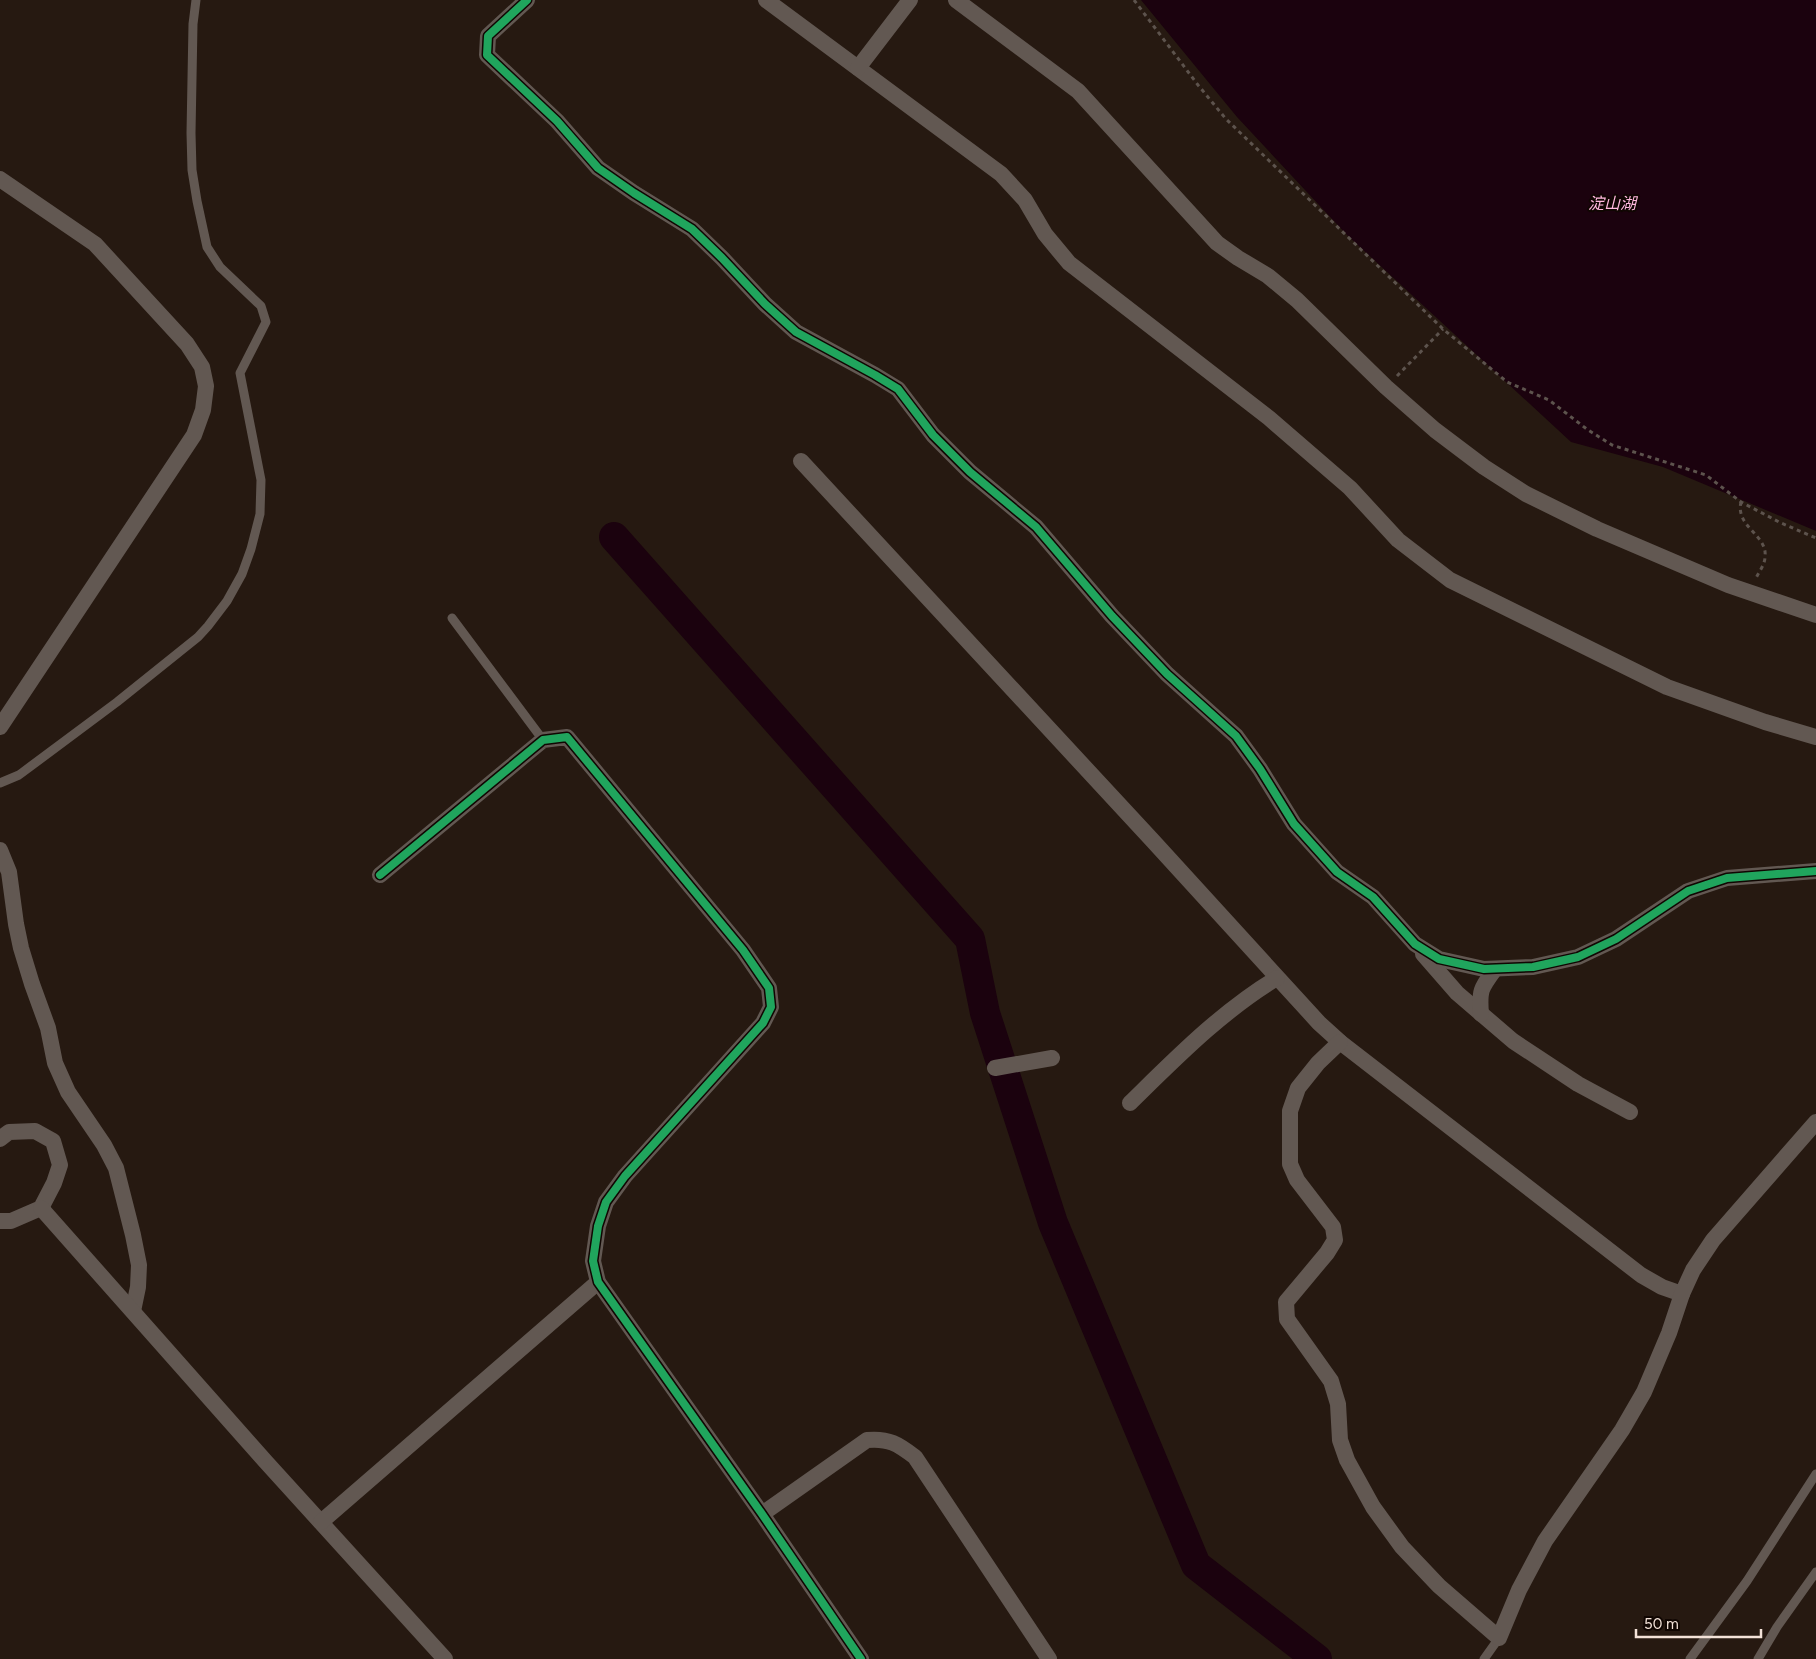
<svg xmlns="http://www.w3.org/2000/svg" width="1816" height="1659" font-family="Figtree,'Noto Sans SC',sans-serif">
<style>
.water{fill:#1b020e}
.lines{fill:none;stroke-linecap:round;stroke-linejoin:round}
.river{stroke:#1b020e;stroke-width:30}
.path{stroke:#5d534d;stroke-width:3;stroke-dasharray:4 4;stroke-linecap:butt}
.service{stroke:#625852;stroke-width:9}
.minor{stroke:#625852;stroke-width:16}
.cycleway-casing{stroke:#100602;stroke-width:11}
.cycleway{stroke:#20a55d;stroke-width:8}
.labels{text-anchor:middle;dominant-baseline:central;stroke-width:4;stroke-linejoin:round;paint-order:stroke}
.water-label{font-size:16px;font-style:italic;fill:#ffb8dd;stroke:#100602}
</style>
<rect width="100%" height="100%" fill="#261911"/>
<polygon class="water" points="1141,0 1816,0 1816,531 1663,467 1571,442 1347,235 1237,117"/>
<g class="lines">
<polyline class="river" points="614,537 970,939 985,1013 1053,1223 1196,1565 1317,1659"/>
<g class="path">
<polyline points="1134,0 1198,85 1226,119 1443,329 1507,382 1549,400 1588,430 1612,445 1706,475 1741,502 1781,523 1816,538"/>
<polyline points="1397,376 1443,329"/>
<path d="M1741,502C1735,527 1768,535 1765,557C1765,564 1759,572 1756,578"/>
</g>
<g class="service">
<polyline points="452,618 543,740"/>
<polyline points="0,783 19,775 117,702 198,637 208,626 227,601 242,574 251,549 260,514 261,480 240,373 266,322 261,306 220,267 207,247 197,201 192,170 191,133 193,24 196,0"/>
<polyline points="1484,1659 1499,1638"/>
<polyline points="1690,1659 1747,1581 1816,1474"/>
<polyline points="1758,1659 1777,1627 1816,1572"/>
</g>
<g class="minor">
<polyline points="527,0 488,36 487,55 557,121 598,168 634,193 692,229 722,258 765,304 796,332 875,375 898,389 933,435 970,472 1036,527 1112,616 1167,674 1236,736 1260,769 1294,824 1337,872 1373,897 1415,944 1439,959 1484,969 1533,967 1578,957 1616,939 1688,891 1727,878 1816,871"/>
<polyline points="766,0 1001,174 1025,200 1045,234 1069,263 1269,418 1350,488 1398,540 1450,580 1667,687 1765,722 1816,737"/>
<polyline points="956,0 1078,91 1217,243 1238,258 1268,276 1297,300 1386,387 1435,430 1484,467 1526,494 1597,529 1728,585 1816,615"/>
<polyline points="858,68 910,0"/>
<polyline points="0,179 95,244 187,344 202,367 206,386 203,410 194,435 0,727"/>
<polyline points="801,461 1153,841 1319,1023 1340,1042 1641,1275 1662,1287 1682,1294"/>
<polyline points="0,850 9,872 16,924 21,948 32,984 48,1028 55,1063 68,1092 104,1145 116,1168 133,1235 139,1265 138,1287 133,1311"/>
<polyline points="380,875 543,740 567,737 743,950 769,988 771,1007 763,1023 625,1176 606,1202 598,1226 593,1261 598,1282 762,1514 861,1659"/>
<polyline points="1423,954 1457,993 1513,1041 1578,1084 1630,1112"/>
<path d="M1481,1014C1479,990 1481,988 1495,969"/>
<polyline points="1340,1042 1318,1063 1298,1088 1290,1111 1290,1164 1297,1180 1333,1227 1335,1240 1327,1253 1286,1302 1287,1319 1331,1381 1338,1404 1340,1440 1347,1460 1373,1507 1402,1547 1439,1586 1499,1638 1519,1590 1545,1541 1622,1430 1644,1392 1669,1333 1682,1294 1693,1270 1713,1240 1816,1122"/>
<polyline points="995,1068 1052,1058"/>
<path d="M1130,1103C1176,1058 1222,1011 1277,978"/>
<polyline points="0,1139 9,1132 35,1131 53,1141 60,1165 54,1183 41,1208 11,1221 0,1221"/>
<polyline points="41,1208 266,1462 445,1659"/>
<path d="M762,1514L867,1440C889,1438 898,1444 915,1457L1049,1659"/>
<polyline points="321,1522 598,1282"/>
</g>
<defs>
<g id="cycleway">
<polyline points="527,0 488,36 487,55 557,121 598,168 634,193 692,229 722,258 765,304 796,332 875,375 898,389 933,435 970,472 1036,527 1112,616 1167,674 1236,736 1260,769 1294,824 1337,872 1373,897 1415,944 1439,959 1484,969 1533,967 1578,957 1616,939 1688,891 1727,878 1816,871"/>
<polyline points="380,875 543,740 567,737 743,950 769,988 771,1007 763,1023 625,1176 606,1202 598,1226 593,1261 598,1282 762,1514 861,1659"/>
</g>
</defs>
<use href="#cycleway" class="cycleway-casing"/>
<use href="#cycleway" class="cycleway"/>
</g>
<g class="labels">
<g class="water-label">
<text x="1612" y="203">淀山湖</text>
</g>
</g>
<path d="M1636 1629v8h125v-8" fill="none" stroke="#f3e2d8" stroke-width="2.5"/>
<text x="1644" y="1629" font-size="15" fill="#f3e2d8" stroke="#100602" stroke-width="4" paint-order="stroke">50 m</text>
</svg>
